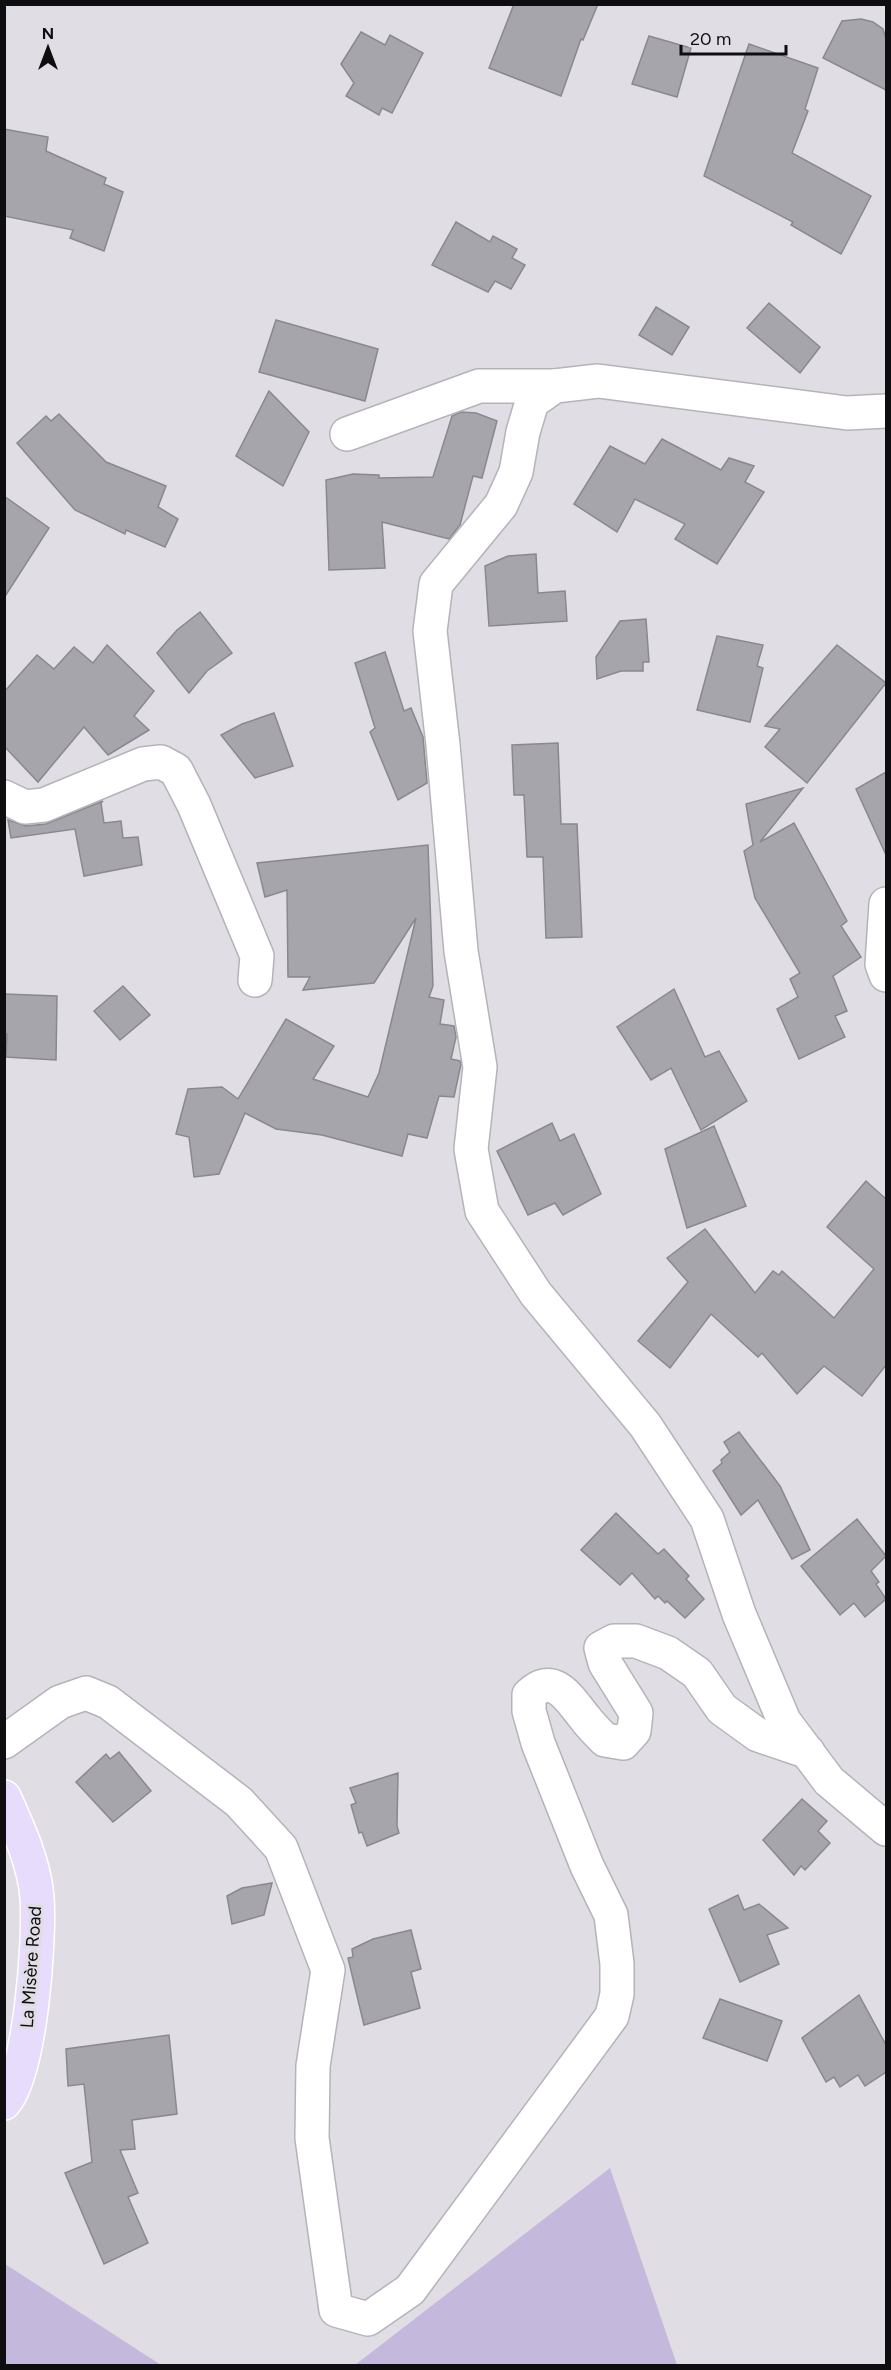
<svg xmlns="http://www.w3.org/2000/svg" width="891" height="2370" font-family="Figtree,sans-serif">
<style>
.green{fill:#c4b8dc}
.building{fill:#a7a5ac;stroke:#8a888f;stroke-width:1.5}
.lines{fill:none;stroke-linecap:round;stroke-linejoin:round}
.minor-casing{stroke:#b5b3ba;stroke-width:36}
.major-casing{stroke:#fff;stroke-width:36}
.minor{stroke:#fff;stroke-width:33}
.major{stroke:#e7dcfb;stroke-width:33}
.labels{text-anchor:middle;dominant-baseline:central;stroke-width:6;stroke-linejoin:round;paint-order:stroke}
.street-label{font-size:18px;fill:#0e0d10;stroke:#e0dde5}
</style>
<rect width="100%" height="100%" fill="#e0dde5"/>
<g class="green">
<polygon points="610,2168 677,2365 355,2365"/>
<polygon points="4,2264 5,2264 161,2365 5,2365"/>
</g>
<g class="building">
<polygon points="514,4 598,4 583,40 581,39 561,96 489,68"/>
<polygon points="861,19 873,22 883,29 886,39 886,90 823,58 842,21"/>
<polygon points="361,32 385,45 390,35 423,53 392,113 382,108 379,115 346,96 354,83 341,64"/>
<polygon points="649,36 691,48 677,97 632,84"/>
<polygon points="749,44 818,68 805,109 808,111 792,153 871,196 841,254 791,225 793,222 704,176"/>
<polygon points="4,129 48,137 46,151 106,178 104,184 123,192 104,251 70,238 73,230 4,216"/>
<polygon points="456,222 490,242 493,236 517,249 512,258 525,265 511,289 495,281 488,292 432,265"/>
<polygon points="769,303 820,347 800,373 747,328"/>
<polygon points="656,307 689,327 672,355 639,335"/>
<polygon points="276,320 378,349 365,401 259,372"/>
<polygon points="269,391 309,432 283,486 236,456"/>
<polygon points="461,412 476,413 497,421 482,478 473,476 460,525 449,539 382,522 385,568 329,570 326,480 353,474 379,475 379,478 433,477 452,416"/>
<polygon points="59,414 106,462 166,486 158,507 178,519 165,547 126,530 125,534 75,510 17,443 46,416 51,421"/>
<polygon points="662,439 721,470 729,458 754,466 745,482 764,492 717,564 675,539 685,524 635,499 617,532 574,504 610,446 645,464"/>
<polygon points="4,496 49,528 4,598"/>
<polygon points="536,554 538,593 565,591 567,621 489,626 485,566 508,556"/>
<polygon points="200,612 232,653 207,671 189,693 157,653 177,630"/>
<polygon points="646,619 649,662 643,662 643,671 621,671 597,679 596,657 620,621"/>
<polygon points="717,636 763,645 757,666 763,668 750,722 697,710"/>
<polygon points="107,645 154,691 134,716 149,730 108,755 84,727 38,782 4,746 4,692 37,655 54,669 74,647 93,663"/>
<polygon points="837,645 886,683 807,783 765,747 780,729 765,726"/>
<polygon points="385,652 404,711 411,708 423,737 427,783 398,800 370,732 375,728 355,663"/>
<polygon points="274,713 293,766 255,778 221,735 242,724"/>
<polygon points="558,743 561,824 577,824 582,937 546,938 543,857 527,857 524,795 514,795 512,745"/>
<polygon points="886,772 886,855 856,789"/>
<polygon points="803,788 760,842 794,823 847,921 841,926 861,957 833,976 847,1011 835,1016 845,1037 799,1059 777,1009 798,997 790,979 800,973 755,898 744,851 753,845 746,804"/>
<polygon points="103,801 101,803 104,823 121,821 123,838 138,837 142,865 84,876 75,829 11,838 8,820 26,826 46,824"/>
<polygon points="428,845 433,986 429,997 444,1000 440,1024 454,1026 456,1037 451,1059 460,1061 461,1064 454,1097 439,1096 427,1138 408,1134 402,1156 322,1135 276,1129 245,1113 219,1174 194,1177 189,1137 176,1134 188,1089 222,1087 238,1099 286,1019 334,1046 313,1079 368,1097 379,1073 416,918 374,983 303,990 310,977 288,977 287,890 265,897 257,863"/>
<polygon points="123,986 150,1015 120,1040 94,1011"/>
<polygon points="674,989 705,1057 719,1051 747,1101 701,1130 671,1068 651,1080 617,1027"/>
<polygon points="4,994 57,996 56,1060 6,1057 7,1034 4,1034"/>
<polygon points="552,1123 560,1141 574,1134 601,1194 563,1215 555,1203 528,1215 497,1151"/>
<polygon points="714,1126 746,1206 687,1228 665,1149"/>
<polygon points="866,1181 886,1199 886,1365 862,1396 824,1366 797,1394 762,1353 758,1357 711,1314 670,1368 638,1341 688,1282 667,1258 705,1229 755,1293 773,1271 779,1275 782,1271 834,1318 874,1269 827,1227"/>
<polygon points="739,1432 780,1486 810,1550 792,1559 758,1500 741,1515 713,1471 722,1463 721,1460 730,1452 724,1442"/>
<polygon points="616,1513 658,1554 664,1549 689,1576 686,1579 704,1599 685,1618 667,1601 665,1603 658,1596 655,1599 632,1573 620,1585 581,1550"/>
<polygon points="857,1519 886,1556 871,1571 879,1582 876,1584 886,1599 865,1617 854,1603 840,1615 801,1566"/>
<polygon points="119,1752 151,1791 113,1822 76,1782 106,1754 110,1759"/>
<polygon points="398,1773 397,1826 399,1833 367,1846 362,1832 359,1833 351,1805 356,1803 350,1788"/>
<polygon points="802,1799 827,1821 818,1831 830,1843 805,1870 801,1866 794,1875 763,1840"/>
<polygon points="272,1883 264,1915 232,1924 227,1896 242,1888"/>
<polygon points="738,1895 744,1910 759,1904 788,1928 767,1935 779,1964 740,1982 709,1909"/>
<polygon points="411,1930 421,1969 411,1972 420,2008 364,2025 348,1958 353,1957 352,1949 373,1939"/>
<polygon points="859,1995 886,2045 886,2072 865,2086 858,2075 840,2087 834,2077 826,2082 802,2038"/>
<polygon points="720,1999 782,2021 767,2061 703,2038"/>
<polygon points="169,2035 177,2114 132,2120 135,2149 120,2150 138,2193 128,2197 148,2243 104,2264 65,2173 92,2162 84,2084 68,2086 66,2049"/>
</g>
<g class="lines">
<defs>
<g id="minor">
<polyline points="886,411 847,413 598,381 555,386 532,402 523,432 516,472 501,505 436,584 430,631 443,745 461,951 480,1067 471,1149 482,1211 536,1294 645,1425 707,1519 739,1614 784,1721 829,1781 886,1829"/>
<polyline points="347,434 479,386 555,386"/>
<polyline points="4,797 25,807 44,805 143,764 161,762 176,770 194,805 257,956 255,980"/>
<polyline points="886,904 882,964 886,975"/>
<path d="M4,1742L60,1702L86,1693L108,1702L239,1802L281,1848L328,1970L313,2066L312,2138L336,2310L368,2319L410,2290L612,2016L617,1994V1964L611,1915L587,1866L538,1743L529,1711V1695C554,1670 570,1700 585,1718C591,1726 598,1733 605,1740L623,1743L634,1731L636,1713L605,1663L601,1648L614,1641H636L668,1653L697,1673L722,1709L758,1735L808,1752"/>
</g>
<path id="major" d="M4,1797C18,1828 34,1862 37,1897C40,1938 31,2073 4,2103"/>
</defs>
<use href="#minor" class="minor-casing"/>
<use href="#major" class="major-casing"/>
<use href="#minor" class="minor"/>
<use href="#major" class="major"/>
</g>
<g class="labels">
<g class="street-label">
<text transform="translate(31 1967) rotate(-86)">La Misère Road</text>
</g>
</g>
<rect width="891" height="2370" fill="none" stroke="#0e0d10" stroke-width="12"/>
<g transform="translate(48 48)" stroke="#e0dde5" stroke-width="4.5" paint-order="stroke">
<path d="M0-4.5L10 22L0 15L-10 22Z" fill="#0e0d10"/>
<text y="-9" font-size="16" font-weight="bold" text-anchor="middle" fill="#0e0d10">N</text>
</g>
<path d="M681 45v9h105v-9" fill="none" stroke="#0e0d10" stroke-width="3"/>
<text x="690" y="45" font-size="18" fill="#0e0d10" stroke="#e0dde5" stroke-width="4.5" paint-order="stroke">20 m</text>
</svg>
